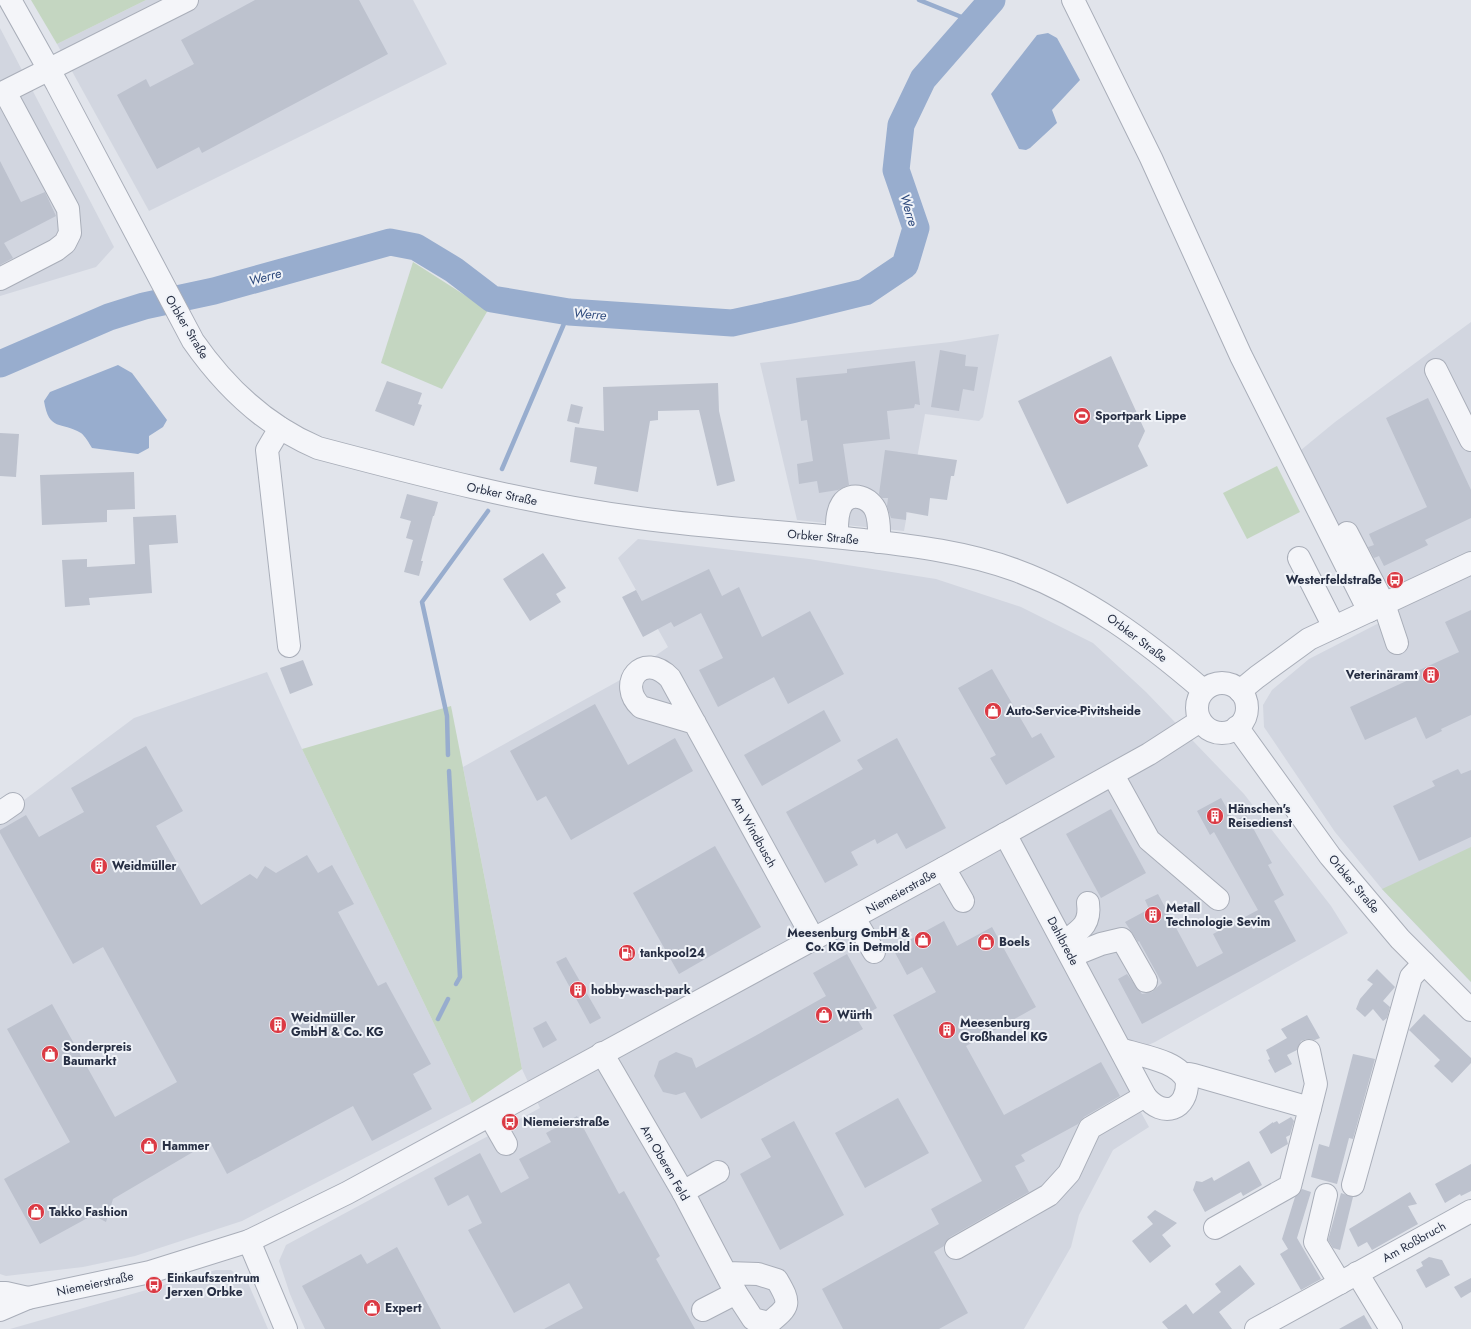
<svg xmlns="http://www.w3.org/2000/svg" width="1471" height="1329" font-family="Jost,sans-serif">
<style>
.built{fill:#d2d6e0}
.green{fill:#c4d6c1}
.water{fill:#98adce}
.lines{fill:none;stroke-linecap:round;stroke-linejoin:round}
.stream{stroke:#98adce;stroke-width:4.5}
.river{stroke:#98adce;stroke-width:27}
.building{fill:#bdc2ce}
.minor-casing{stroke:#a9aeb9;stroke-width:24}
.minor{stroke:#f4f5f9;stroke-width:22}
.labels{text-anchor:middle;dominant-baseline:central;stroke-width:4;stroke-linejoin:round;paint-order:stroke}
.street-label{font-size:12px;fill:#272f44;stroke:#f0f3f8}
.poi-label{font-size:12px;font-weight:bold;fill:#272f44;stroke:#f0f3f8;text-anchor:start}
.water-label{font-size:13px;font-style:italic;fill:#2d497c;stroke:#f0f3f8}
</style>
<rect width="100%" height="100%" fill="#e1e4eb"/>
<g class="built">
<polygon points="146,0 413,0 447,64 149,211 57,44"/>
<polygon points="0,28 114,247 96,267 0,296"/>
<polygon points="1471,322 1471,982 1382,889 1335,832 1264,727 1263,705 1272,690 1309,659 1381,622 1301,450 1335,422"/>
<polygon points="999,334 983,417 979,421 925,414 904,531 797,520 760,363 950,342"/>
<polygon points="638,539 809,559 936,579 1021,607 1093,643 1146,692 1244,794 1331,906 1348,933 1155,1042 1113,1061 1149,1127 1113,1150 1079,1215 1071,1247 1024,1329 305,1329 290,1294 279,1261 286,1245 540,1108 522,1069 463,767 622,679 668,647 618,558"/>
<polygon points="267,672 302,749 472,1103 242,1221 135,1256 83,1267 6,1276 0,1274 0,818 134,718"/>
<polygon points="216,1270 231,1270 248,1283 268,1329 10,1329"/>
</g>
<g class="green">
<polygon points="31,0 146,0 57,44"/>
<polygon points="413,262 488,310 442,389 381,363"/>
<polygon points="1277,466 1300,512 1247,539 1223,493"/>
<polygon points="451,706 522,1069 472,1103 302,749"/>
<polygon points="1471,847 1471,982 1382,889"/>
</g>
<g class="water">
<polygon points="1048,33 1057,38 1080,80 1052,110 1057,123 1030,148 1026,150 1019,149 991,94 1037,35"/>
<path d="M118,365L132,373L167,420L163,427L149,436V448L138,454L92,448C89,443 85,436 81,433C61,421 49,432 44,401L50,392Z"/>
</g>
<g class="lines">
<g class="stream">
<polyline points="919,0 974,22"/>
<polyline points="502,469 569,312"/>
<polyline points="448,755 447,716 422,602 488,511"/>
<polyline points="449,771 460,977 456,984"/>
<polyline points="438,1019 448,999"/>
</g>
<polyline class="river" points="0,364 109,317 144,306 214,291 390,242 416,247 454,270 492,299 569,312 732,323 791,310 865,292 905,265 916,228 896,170 901,125 923,79 992,0"/>
</g>
<g class="building">
<polygon points="255,0 359,0 388,54 202,153 199,147 157,169 117,95 146,79 150,87 194,64 181,40"/>
<polygon points="0,161 21,202 45,192 56,216 4,243 13,258 0,265"/>
<polygon points="940,350 966,355 965,366 978,367 974,391 963,389 959,411 931,407"/>
<polygon points="1111,356 1145,431 1138,446 1148,466 1067,504 1018,401"/>
<polygon points="915,361 920,405 915,404 914,408 887,411 890,439 843,444 849,485 838,490 819,493 817,481 799,484 797,464 813,461 807,420 801,421 796,378 847,373 847,369"/>
<polygon points="387,381 422,393 418,404 422,405 414,426 375,411"/>
<polygon points="718,383 719,411 735,481 717,486 699,410 658,411 658,420 650,421 638,492 594,484 597,467 570,462 575,427 604,431 603,387"/>
<polygon points="1428,398 1471,490 1471,518 1425,540 1428,545 1384,566 1379,556 1374,558 1368,547 1374,545 1369,534 1427,507 1386,418"/>
<polygon points="571,404 583,407 579,424 567,421"/>
<polygon points="0,433 19,434 16,477 0,476"/>
<polygon points="885,450 957,460 954,476 951,476 947,500 930,498 928,516 906,512 906,520 891,518 887,506 888,498 882,498 879,494"/>
<polygon points="134,472 135,509 107,510 107,522 42,525 40,475"/>
<polygon points="407,494 438,502 434,516 433,516 421,561 423,561 419,576 404,572 413,540 406,538 411,521 400,518"/>
<polygon points="176,515 178,543 149,545 152,593 89,598 90,605 65,607 62,560 87,559 87,567 135,564 133,517"/>
<polygon points="543,553 566,588 556,594 561,602 530,621 503,579"/>
<polygon points="709,569 722,596 739,587 762,637 810,611 844,674 788,704 774,677 718,707 699,670 723,658 701,613 674,627 671,622 643,637 622,597 636,590 642,601"/>
<polygon points="1471,610 1471,715 1441,729 1442,731 1426,739 1416,717 1365,740 1350,707 1415,677 1413,673 1459,652 1445,622"/>
<polygon points="303,660 313,685 290,694 280,668"/>
<polygon points="992,669 1032,738 1041,733 1055,757 1006,785 990,758 996,755 958,688"/>
<polygon points="595,704 628,765 675,738 693,771 571,840 546,796 537,801 510,751"/>
<polygon points="824,710 841,741 762,786 744,755"/>
<polygon points="897,738 946,828 906,849 897,833 877,844 875,839 851,852 858,865 825,883 786,812 863,769 857,760"/>
<polygon points="146,746 183,811 156,826 201,905 250,874 257,879 265,866 276,873 307,855 318,873 332,865 354,904 338,912 378,986 386,982 431,1064 413,1074 432,1109 372,1141 353,1106 227,1174 210,1142 113,1199 106,1222 93,1215 40,1244 4,1179 70,1142 7,1029 52,1004 115,1117 177,1082 103,947 73,964 0,833 0,830 26,815 39,837 84,812 71,788"/>
<polygon points="1458,769 1461,774 1471,770 1471,837 1419,861 1393,806 1435,786 1432,781"/>
<polygon points="1221,798 1234,821 1246,815 1272,863 1268,865 1284,895 1274,901 1296,941 1142,1024 1118,979 1127,974 1142,994 1152,992 1162,983 1139,941 1138,942 1125,922 1149,909 1145,900 1158,894 1197,967 1223,953 1213,934 1258,910 1214,832 1210,835 1197,811"/>
<polygon points="1111,809 1146,873 1101,898 1066,834"/>
<polygon points="715,846 761,927 679,974 633,893"/>
<polygon points="944,921 957,946 992,927 1036,1007 966,1046 1004,1115 1101,1062 1120,1096 1084,1117 1078,1124 1021,1155 1025,1161 1015,1166 1029,1192 950,1237 944,1246 934,1252 968,1313 939,1329 843,1329 822,1289 939,1224 931,1209 982,1181 893,1015 936,992 922,967 907,975 893,949"/>
<polygon points="847,954 877,1008 857,1019 863,1029 701,1119 685,1092 676,1095 663,1092 654,1076 659,1061 676,1052 692,1058 696,1068 755,1036 826,996 813,973"/>
<polygon points="566,957 601,1018 590,1024 556,962"/>
<polygon points="1377,969 1395,987 1383,1001 1390,1007 1387,1018 1383,1021 1373,1009 1365,1017 1356,1009 1360,999 1373,984 1367,980"/>
<polygon points="1424,1014 1471,1058 1471,1063 1452,1083 1434,1066 1440,1060 1409,1030"/>
<polygon points="1307,1015 1320,1038 1315,1040 1307,1039 1301,1041 1297,1050 1287,1055 1292,1064 1275,1073 1268,1060 1270,1059 1266,1050 1287,1038 1281,1029"/>
<polygon points="546,1021 557,1040 543,1048 533,1028"/>
<polygon points="1353,1054 1375,1059 1353,1139 1349,1138 1337,1184 1311,1177 1319,1144 1329,1147"/>
<polygon points="898,1098 929,1153 865,1188 835,1133"/>
<polygon points="577,1116 619,1194 624,1191 660,1256 656,1259 695,1329 544,1329 583,1308 569,1283 514,1313 468,1230 482,1223 468,1195 448,1206 434,1178 480,1153 501,1193 529,1178 519,1159 551,1142 546,1133"/>
<polygon points="1291,1117 1294,1121 1290,1135 1286,1137 1288,1144 1271,1154 1259,1132 1273,1122 1273,1123 1277,1121 1279,1124"/>
<polygon points="794,1121 844,1215 780,1250 740,1174 771,1157 761,1139"/>
<polygon points="1249,1161 1262,1185 1243,1196 1241,1192 1205,1212 1193,1190 1196,1181 1202,1182 1212,1177 1214,1181"/>
<polygon points="1471,1164 1471,1191 1461,1196 1460,1194 1445,1203 1435,1184"/>
<polygon points="1302,1189 1311,1192 1297,1238 1321,1279 1301,1290 1280,1254 1288,1249 1282,1239 1295,1197"/>
<polygon points="1410,1192 1417,1204 1408,1206 1418,1224 1372,1250 1367,1242 1358,1247 1349,1229"/>
<polygon points="1341,1193 1353,1197 1340,1250 1333,1248 1328,1240"/>
<polygon points="1155,1210 1177,1223 1162,1235 1171,1246 1150,1263 1132,1241 1153,1224 1147,1217"/>
<polygon points="397,1247 441,1329 325,1329 302,1286 361,1254 367,1264"/>
<polygon points="1429,1257 1442,1260 1450,1275 1426,1288 1416,1270 1423,1266 1421,1262"/>
<polygon points="1240,1265 1255,1284 1219,1312 1232,1329 1168,1329 1162,1322 1186,1304 1193,1314 1221,1292 1215,1284"/>
<polygon points="1471,1278 1471,1292 1461,1298 1454,1287"/>
<polygon points="1364,1315 1372,1329 1339,1329"/>
</g>
<g class="lines">
<defs>
<g id="minor">
<path d="M10,0L57,84L193,341C225,387 266,426 318,448C424,476 530,504 639,518C713,528 788,532 863,540C914,546 966,552 1015,570C1086,596 1146,641 1203,690"/>
<polyline points="1073,0 1151,158 1241,356 1369,611"/>
<polyline points="0,94 187,0"/>
<polyline points="0,279 56,250 65,243 70,233 68,209 5,92"/>
<polyline points="1436,370 1471,440"/>
<polyline points="280,428 267,450 289,646"/>
<polyline points="1347,533 1384,604 1397,643"/>
<path d="M837,537C837,527 836,513 842,504C851,490 871,498 876,511C880,521 879,532 879,542"/>
<polyline points="1299,558 1334,627"/>
<circle cx="1222" cy="708" r="25"/>
<polyline points="1240,691 1257,677 1309,639 1471,563"/>
<path d="M695,723L641,707C616,684 643,650 670,678L814,940"/>
<polyline points="1237,727 1330,856 1400,939 1471,1010"/>
<polyline points="1113,775 1149,840 1218,899"/>
<polyline points="0,813 13,804"/>
<path d="M1005,834L1145,1096C1163,1119 1188,1110 1187,1081C1178,1060 1140,1056 1120,1049"/>
<polyline points="944,868 963,901"/>
<polyline points="854,918 874,952"/>
<path d="M1064,942C1080,930 1091,925 1088,903"/>
<polyline points="1071,956 1101,944 1122,939 1146,981"/>
<polyline points="1309,1051 1316,1084 1310,1108"/>
<path d="M602,1053L683,1192L736,1293L753,1319L769,1323C790,1306 791,1304 777,1280L758,1274L727,1273"/>
<polyline points="1185,1076 1189,1074 1194,1075 1310,1108 1290,1186 1215,1228"/>
<polyline points="490,1116 506,1144"/>
<polyline points="1353,1185 1411,977 1424,963"/>
<polyline points="683,1192 718,1172"/>
<polyline points="1326,1195 1315,1242 1340,1283"/>
<polyline points="249,1241 286,1329"/>
<polyline points="956,1248 1049,1195 1069,1173 1090,1128 1145,1096"/>
<polyline points="1357,1273 1391,1329"/>
<polyline points="0,1293 6,1293 28,1298"/>
<polyline points="0,1310 28,1298 150,1272 249,1241 347,1193 944,868 1149,754 1200,721"/>
<polyline points="703,1310 736,1293"/>
<polyline points="1256,1329 1471,1211"/>
</g>
</defs>
<use href="#minor" class="minor-casing"/>
<use href="#minor" class="minor"/>
</g>
<defs>
<symbol id="stadium-disc" viewBox="-11 -11 22 22"><circle r="9.5" fill="#db3a44" stroke="#f0f3f8"/><path d="M0-5a6.5 5 0 1 0 0 10a6.5 5 0 1 0 0-10ZM-3.5-1.8h7v3.6h-7Z" fill="#fff"/></symbol>
<symbol id="bus-disc" viewBox="-11 -11 22 22"><circle r="9.5" fill="#db3a44" stroke="#f0f3f8"/><path d="M-5-6H5V4H4V6H2V4H-2V6H-4V4H-5ZM-3.5-4V0h7V-4ZM-3.5 1.2v1.5H-2V1.2ZM2 1.2v1.5H3.5V1.2Z" fill="#fff"/></symbol>
<symbol id="building-disc" viewBox="-11 -11 22 22"><circle r="9.5" fill="#db3a44" stroke="#f0f3f8"/><path d="M-4-6H4V6H1V3H-1V6H-4ZM-2.5-4.3h1.7v1.8h-1.7ZM.8-4.3h1.7v1.8H.8ZM-2.5-1h1.7V.8h-1.7ZM.8-1h1.7V.8H.8Z" fill="#fff"/></symbol>
<symbol id="shop-disc" viewBox="-11 -11 22 22"><circle r="9.5" fill="#db3a44" stroke="#f0f3f8"/><path d="M-5-2.5h2.3a2.7 3.5 0 0 1 5.4 0H5L5.5 6h-11ZM-1.5-2.5h3a1.5 2.3 0 0 0-3 0Z" fill="#fff"/></symbol>
<symbol id="fuel-disc" viewBox="-11 -11 22 22"><circle r="9.5" fill="#db3a44" stroke="#f0f3f8"/><path d="M-5.5-6h7V0h2V4h1.3V-2.5L3-4.5l.8-.8L6-3V5H2.5V1h-1V6h-7ZM-4.2-4.7v3.2H.2V-4.7Z" fill="#fff"/></symbol>
</defs>
<g fill-rule="evenodd">
<use href="#stadium-disc" x="1072" y="406" width="20" height="20"/>
<use href="#bus-disc" x="1385" y="570" width="20" height="20"/>
<use href="#building-disc" x="1421" y="665" width="20" height="20"/>
<use href="#shop-disc" x="983" y="701" width="20" height="20"/>
<use href="#building-disc" x="1205" y="806" width="20" height="20"/>
<use href="#building-disc" x="89" y="856" width="20" height="20"/>
<use href="#building-disc" x="1143" y="905" width="20" height="20"/>
<use href="#shop-disc" x="913" y="930" width="20" height="20"/>
<use href="#shop-disc" x="976" y="932" width="20" height="20"/>
<use href="#fuel-disc" x="617" y="943" width="20" height="20"/>
<use href="#building-disc" x="568" y="980" width="20" height="20"/>
<use href="#shop-disc" x="814" y="1005" width="20" height="20"/>
<use href="#building-disc" x="268" y="1015" width="20" height="20"/>
<use href="#building-disc" x="937" y="1020" width="20" height="20"/>
<use href="#shop-disc" x="40" y="1044" width="20" height="20"/>
<use href="#bus-disc" x="500" y="1112" width="20" height="20"/>
<use href="#shop-disc" x="139" y="1136" width="20" height="20"/>
<use href="#shop-disc" x="26" y="1202" width="20" height="20"/>
<use href="#bus-disc" x="144" y="1275" width="20" height="20"/>
<use href="#shop-disc" x="362" y="1298" width="20" height="20"/>
</g>
<g class="labels">
<g class="street-label">
<text transform="translate(187 327) rotate(59)">Orbker Straße</text>
<text transform="translate(502 494) rotate(12)">Orbker Straße</text>
<text transform="translate(823 537) rotate(5)">Orbker Straße</text>
<text transform="translate(1137 638) rotate(37)">Orbker Straße</text>
<text transform="translate(754 832) rotate(61)">Am Windbusch</text>
<text transform="translate(1354 884) rotate(50)">Orbker Straße</text>
<text transform="translate(901 892) rotate(-29)">Niemeierstraße</text>
<text transform="translate(1063 941) rotate(62)">Dahlbrede</text>
<text transform="translate(665 1163) rotate(60)">Am Oberen Feld</text>
<text transform="translate(1414 1242) rotate(-29)">Am Roßbruch</text>
<text transform="translate(95 1284) rotate(-12)">Niemeierstraße</text>
</g>
<g class="poi-label">
<text x="1095" y="416">Sportpark Lippe</text>
<text x="1382" y="580" text-anchor="end">Westerfeldstraße</text>
<text x="1418" y="675" text-anchor="end">Veterinäramt</text>
<text x="1006" y="711">Auto-Service-Pivitsheide</text>
<text x="1228" y="809">Hänschen's<tspan x="1228" dy="14">Reisedienst</tspan></text>
<text x="112" y="866">Weidmüller</text>
<text x="1166" y="908">Metall<tspan x="1166" dy="14">Technologie Sevim</tspan></text>
<text x="910" y="933" text-anchor="end">Meesenburg GmbH &amp;<tspan x="910" dy="14">Co. KG in Detmold</tspan></text>
<text x="999" y="942">Boels</text>
<text x="640" y="953">tankpool24</text>
<text x="591" y="990">hobby-wasch-park</text>
<text x="837" y="1015">Würth</text>
<text x="291" y="1018">Weidmüller<tspan x="291" dy="14">GmbH &amp; Co. KG</tspan></text>
<text x="960" y="1023">Meesenburg<tspan x="960" dy="14">Großhandel KG</tspan></text>
<text x="63" y="1047">Sonderpreis<tspan x="63" dy="14">Baumarkt</tspan></text>
<text x="523" y="1122">Niemeierstraße</text>
<text x="162" y="1146">Hammer</text>
<text x="49" y="1212">Takko Fashion</text>
<text x="167" y="1278">Einkaufszentrum<tspan x="167" dy="14">Jerxen Orbke</tspan></text>
<text x="385" y="1308">Expert</text>
</g>
<g class="water-label">
<text transform="translate(909 210) rotate(74)">Werre</text>
<text transform="translate(265 277) rotate(-15)">Werre</text>
<text transform="translate(590 314) rotate(4)">Werre</text>
</g>
</g>
</svg>
